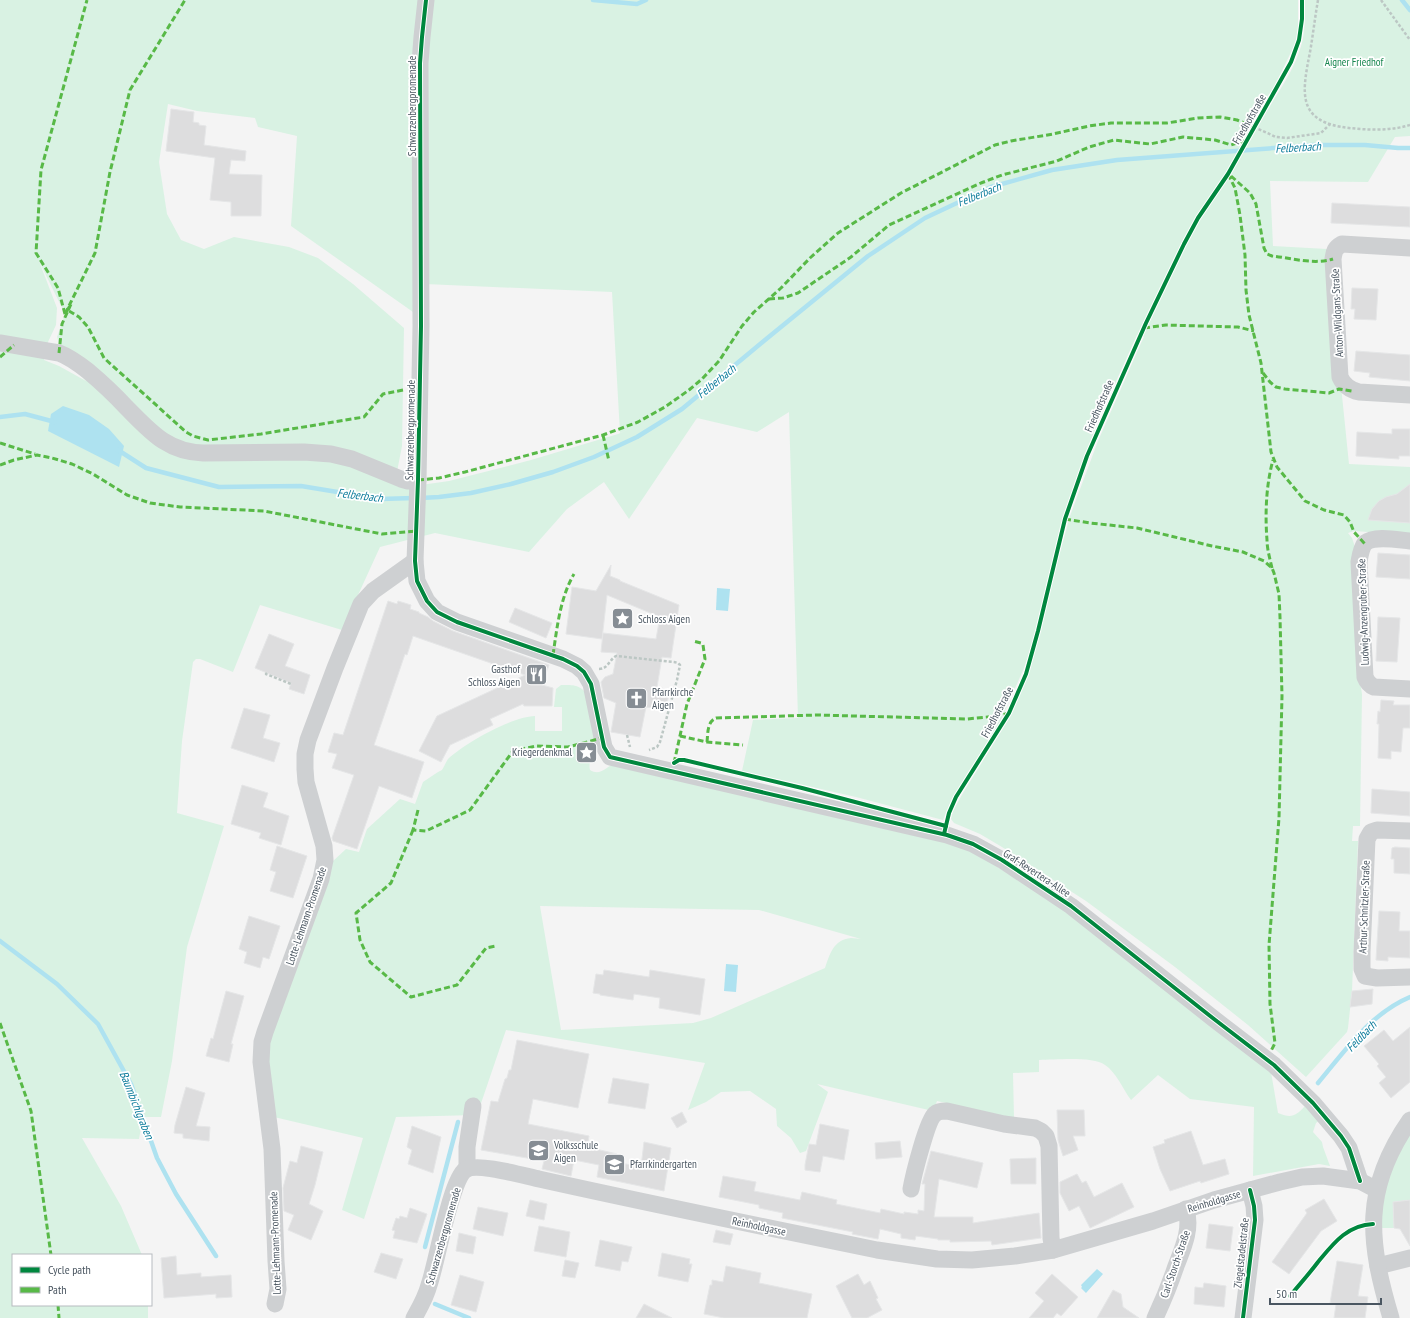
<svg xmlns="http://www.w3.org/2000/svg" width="1410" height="1318" font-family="'PT Sans Narrow',sans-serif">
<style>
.green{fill:#d9f2e3;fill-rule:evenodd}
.water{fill:#aee2f0}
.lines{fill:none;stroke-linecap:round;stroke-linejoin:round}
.stream{stroke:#aee2f0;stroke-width:4.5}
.building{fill:#ddddde;stroke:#e5e6e7}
.path{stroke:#bcc7c4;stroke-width:2.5;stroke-dasharray:3 2;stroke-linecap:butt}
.minor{stroke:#ced0d2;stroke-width:17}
.quiet{stroke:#58b947;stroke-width:3;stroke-dasharray:6 3;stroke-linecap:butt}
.cycleway-casing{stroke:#fff;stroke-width:6}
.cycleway{stroke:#00873e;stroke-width:4}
.labels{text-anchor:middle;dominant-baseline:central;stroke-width:3.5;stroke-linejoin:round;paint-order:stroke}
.park-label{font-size:11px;fill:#17864f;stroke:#fff}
.street-label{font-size:11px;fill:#4a5661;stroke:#fff}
.poi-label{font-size:11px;fill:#4a5661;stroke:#fff;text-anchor:start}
.water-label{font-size:12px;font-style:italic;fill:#0c7c9b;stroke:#fff}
</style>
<rect width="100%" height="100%" fill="#f4f4f4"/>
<g class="green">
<path d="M0,0H419L413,312L291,226L297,136L258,127L255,118L197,111L168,104L159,162L167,214L181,240L204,249L234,237L289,247L318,258L353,284L404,328L402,446L395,482L414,486L449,481L531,460L618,434L630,429L620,433L612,292L425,284V80L430,0H1298V29L1295,44L1273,89L1254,114L1251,121L1260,122C1276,95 1301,63 1304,31C1305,21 1305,10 1305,0H1410V136L1395,137L1368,182L1270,181L1273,246L1327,249L1349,464L1410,467V535L1354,531L1348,533L1352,538L1354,544L1357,663L1362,694L1360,826H1353L1352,841H1358L1352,991L1348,1028L1347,1032L1306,1077L1248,1025L1175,967L1086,901L1002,847L980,834L954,823L951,819L953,811L963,793L1010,717L1024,685L1039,637L1057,563L1070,516L1098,441L1141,343L1144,337L1137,335L1099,419L1075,482L1065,511L1032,645L1024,668L999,724L964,779L951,801L943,820L856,797L742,771L753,720L798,718L789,412L757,432L697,418L629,519L604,482L567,509L529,552L435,533L380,547L342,630L260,605L233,672L200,659H196L193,662L182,741L177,813L224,826L187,947L172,1061L161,1117H143L139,1139L82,1138L121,1206L142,1255H13V1305H148V1318H0ZM39,261L65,314L57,337L64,359L86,381L59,366L44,360L48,342L56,325L57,308Z"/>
<path d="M561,685C568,685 576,684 582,689C591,696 595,735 594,746C593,755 588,762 590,770C600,776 605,768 615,763L934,839L971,850L1070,913L1271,1072L1278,1113C1291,1118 1295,1117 1305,1106L1320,1120L1316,1123L1313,1132L1322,1142L1323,1147L1330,1166L1319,1164L1253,1176L1254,1107L1190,1099L1158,1075L1131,1100C1123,1089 1116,1072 1105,1065C1093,1056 1055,1060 1039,1060V1072L1013,1073L1014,1118L937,1101L933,1111L817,1084L828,1092L806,1151L800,1153L791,1138L777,1126L776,1109L750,1091L721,1092L706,1102L688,1110L705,1063L506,1030L477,1115L396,1117L364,1219L342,1210L363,1138L274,1117L268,1074L269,1043L332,862L346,849L359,852L367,829L400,799L415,804L423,782L438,772L442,770C444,767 446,762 448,759C465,743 511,717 535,716V731H562V707H554L556,689ZM540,906L759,910L861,939C858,939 855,938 851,938C833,940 830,954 825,968L711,1018L693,1023L561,1030Z"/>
<polygon points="1410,1123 1410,1200 1393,1202 1394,1228 1377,1228 1379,1201"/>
</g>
<g class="water">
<polygon points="63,406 89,415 109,429 124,446 119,467 48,431 51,414"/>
<polygon points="717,588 730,589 728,611 716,610"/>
<polygon points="726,964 738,965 736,992 724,991"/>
<polygon points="1097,1269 1103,1274 1086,1293 1081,1288 1082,1287 1081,1285"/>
</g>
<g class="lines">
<g class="stream">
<polyline points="593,0 637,4 646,0"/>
<polyline points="1402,0 1410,10"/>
<polyline points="0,417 25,414 55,422"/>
<polyline points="118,450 146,468 219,487 301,486 380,499 414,498"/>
<polyline points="421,498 439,497 471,493 511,484 553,472 594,457 637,437 682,409 765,340 868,256 925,218 991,187 1052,170 1117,160 1313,145 1365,145 1398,148 1410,148"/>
<polyline points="0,941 57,984 98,1024 131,1084 157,1158 176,1194 216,1256"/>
<path d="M1318,1083C1344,1052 1371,1013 1410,997"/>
<polyline points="425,1247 458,1122"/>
<polyline points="435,1304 469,1318"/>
</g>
</g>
<g class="building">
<polygon points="171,109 194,112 193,122 199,123 199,125 206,126 204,145 246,151 245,161 231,160 229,174 262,175 261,216 231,216 231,202 210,200 215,158 166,151"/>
<polygon points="1332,203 1410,207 1410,227 1331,223"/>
<polygon points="1352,288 1378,289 1376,320 1354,319 1355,309 1351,309"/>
<polygon points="1356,351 1410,355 1410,381 1369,377 1370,373 1354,371"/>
<polygon points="1392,429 1410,429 1410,456 1399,456 1399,459 1356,456 1357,432 1392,434"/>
<polygon points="1410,484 1410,523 1368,520 1372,509 1379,501 1386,497 1397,494"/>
<polygon points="1378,553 1410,555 1410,579 1376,577"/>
<polygon points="611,565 610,576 620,580 620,581 679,605 671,658 662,657 657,687 670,690 667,703 655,700 653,708 646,707 640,737 611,732 616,703 604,698 601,682 605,677 613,674 617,653 601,652 603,633 656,639 660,617 607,595 602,639 566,634 572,587 596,591"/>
<polygon points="388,601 397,604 398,601 411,605 410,609 419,612 419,613 428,617 433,621 453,631 549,665 542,685 553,688 552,706 524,706 523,704 490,719 493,725 450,745 441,762 419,751 437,716 525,675 413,636 407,655 405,654 374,745 424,762 412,798 379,786 357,849 333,841 332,838 354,775 332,768 337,754 328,752 334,733 343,735"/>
<polygon points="515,608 552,623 546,638 509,622"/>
<polygon points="1378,617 1400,618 1397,662 1376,661"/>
<polygon points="269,634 294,644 285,666 310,675 304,694 289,689 291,683 255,668"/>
<polygon points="1381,700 1394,701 1393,705 1410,705 1410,728 1403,728 1401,752 1391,751 1391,759 1378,758 1379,724 1377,724 1378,711 1380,712"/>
<polygon points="244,708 270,715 263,738 280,743 274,762 231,748"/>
<polygon points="242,785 268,793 263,807 289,816 281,845 259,838 261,833 231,824"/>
<polygon points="1372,789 1410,792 1410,816 1371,813"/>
<polygon points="277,846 307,856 293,898 270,891 276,872 270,870"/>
<polygon points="1395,847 1410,848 1410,874 1394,873 1394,859 1391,859 1392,848"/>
<polygon points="1379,911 1400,912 1399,931 1410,931 1410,958 1388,957 1388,961 1376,960"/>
<polygon points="249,916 280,926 269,959 263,957 260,968 244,963 247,952 239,949"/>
<polygon points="604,970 649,977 650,970 705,979 700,1015 659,1008 660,998 634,994 633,1000 600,995 600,994 593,993 596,974 603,975"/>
<polygon points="1373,989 1372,1004 1350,1007 1352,991"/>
<polygon points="226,991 244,996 231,1044 233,1044 229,1062 206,1056 211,1038 213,1039"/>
<polygon points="1410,1027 1410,1082 1391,1098 1379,1083 1386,1077 1377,1066 1379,1064 1364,1046 1384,1030 1393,1041"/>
<polygon points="517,1040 589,1054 578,1108 533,1099 528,1124 589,1136 587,1147 617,1154 616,1162 641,1167 644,1142 671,1148 664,1191 597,1177 599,1165 574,1160 571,1176 542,1169 544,1161 481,1150 491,1101 498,1102 505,1079 507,1078 509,1070 511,1070"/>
<polygon points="613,1078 649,1084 645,1109 608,1103"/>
<polygon points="186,1087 205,1093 196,1126 210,1127 209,1141 183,1138 183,1134 174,1133 175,1125"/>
<polygon points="1057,1110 1084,1110 1085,1136 1073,1136 1078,1150 1063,1156 1058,1140"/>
<polygon points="682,1112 687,1122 677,1128 671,1118"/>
<polygon points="820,1124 849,1130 844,1160 823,1156 820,1172 805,1170 805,1165 809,1144 816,1145"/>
<polygon points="412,1126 441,1137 433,1173 408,1164 412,1150 407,1147"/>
<polygon points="1191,1131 1203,1165 1225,1159 1229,1174 1201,1183 1200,1181 1170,1191 1160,1169 1153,1147 1165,1143 1164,1140"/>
<polygon points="900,1141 902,1157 876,1159 875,1143"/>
<polygon points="301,1146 323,1152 315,1185 309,1204 323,1211 311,1240 288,1230 294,1215 284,1211 283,1188 290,1161 297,1163"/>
<polygon points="931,1151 983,1163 977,1188 939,1179 934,1217 973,1217 973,1223 1039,1213 1041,1238 992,1245 991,1241 950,1242 950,1240 938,1240 938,1239 916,1236 915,1240 901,1238 901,1234 880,1229 878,1239 852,1234 853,1232 782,1218 783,1213 759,1208 759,1205 719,1197 723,1176 756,1182 754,1191 800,1200 802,1192 837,1200 836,1204 880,1213 881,1209 904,1214 904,1212 918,1214 918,1210 924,1211 925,1184 922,1184"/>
<polygon points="1036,1158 1036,1184 1011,1184 1010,1159"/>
<polygon points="1077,1174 1082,1183 1086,1181 1094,1197 1122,1183 1134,1207 1090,1228 1079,1206 1069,1211 1060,1193 1060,1182"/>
<polygon points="1324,1199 1337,1221 1321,1231 1289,1274 1272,1262 1307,1213 1305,1210"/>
<polygon points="530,1200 547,1204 544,1220 526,1216"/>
<polygon points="1410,1200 1410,1246 1400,1229 1394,1228 1393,1202"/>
<polygon points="478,1207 508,1213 503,1236 473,1229"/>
<polygon points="410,1208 427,1214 417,1243 393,1238 395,1231 392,1230 396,1218 399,1219 400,1216 407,1218"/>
<polygon points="1209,1224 1233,1227 1230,1251 1206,1248"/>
<polygon points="539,1226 570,1232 566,1257 534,1251"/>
<polygon points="716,1230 733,1234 730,1245 713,1242"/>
<polygon points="459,1233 476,1237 473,1254 456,1251"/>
<polygon points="600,1240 632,1247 628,1262 622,1261 620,1271 595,1266"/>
<polygon points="381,1253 403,1259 396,1279 374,1272"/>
<polygon points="662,1253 690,1259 689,1264 692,1264 688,1282 658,1276"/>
<polygon points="176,1256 177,1275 201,1273 201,1277 231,1275 232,1297 216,1298 216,1294 164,1298 161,1258"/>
<polygon points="565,1260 579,1263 575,1278 562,1276"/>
<polygon points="1337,1261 1363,1265 1358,1296 1368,1297 1365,1318 1334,1318 1336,1304 1330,1303"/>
<polygon points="726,1266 761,1273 759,1283 812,1294 807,1318 724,1318 704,1314 710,1285 712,1285 712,1280 723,1282"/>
<polygon points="858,1274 864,1285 870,1281 878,1298 876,1299 882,1310 867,1318 852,1318 836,1286"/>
<polygon points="1052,1274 1078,1297 1061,1316 1057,1313 1053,1318 1029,1318 1044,1301 1035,1293"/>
<polygon points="460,1275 484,1282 476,1312 451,1305"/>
<polygon points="1204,1283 1226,1286 1224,1307 1194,1304 1195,1287 1203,1288"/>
<polygon points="1113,1290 1121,1294 1123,1307 1139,1318 1097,1318"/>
<polygon points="644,1304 672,1318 636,1318"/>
</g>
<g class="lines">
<g class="path">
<path d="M1318,0C1315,17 1313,35 1310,52C1302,93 1296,122 1349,128C1368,130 1391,131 1410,125"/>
<polyline points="1381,0 1410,40"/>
<polyline points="1254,127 1276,137 1287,138 1321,133 1330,124"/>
<path d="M599,669C608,669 609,660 616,656L674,662L678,663L680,665L677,680L660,742L657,747L649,750"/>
<polyline points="267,673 266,674 291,684"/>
<polyline points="627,735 630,747"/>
</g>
<g class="minor">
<polyline points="426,0 422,37 420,63 421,326 418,480 415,561 417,581 427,601 437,612 457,622 563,659 577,666 584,672 591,684 604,747 610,757 947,835 973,844 1002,860 1071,906 1214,1019 1274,1065 1313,1103 1341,1136 1349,1148 1360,1181"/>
<path d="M1410,248L1342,244C1335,248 1334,251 1333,259L1340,377C1344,386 1350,390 1359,392L1410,395"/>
<path d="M0,343L59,353C70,357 79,364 88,371C101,382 114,394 126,407C150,431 167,452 203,453L304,452L331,454L352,459L401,479L408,481L418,480"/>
<path d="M1410,541C1398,540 1375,535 1365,543C1361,548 1360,556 1359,562L1365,677C1367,682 1369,685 1374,687L1410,689"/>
<polyline points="1410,831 1377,830 1371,832 1367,839 1362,952 1362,969 1365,976 1377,978 1410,977"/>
<polyline points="467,1169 467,1147 473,1106"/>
<path d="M911,1189C913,1177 927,1120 935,1114C938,1111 943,1111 947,1111L1004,1124L1035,1128L1041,1131L1046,1136L1049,1146L1051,1238L1053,1250"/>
<polyline points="1378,1266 1410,1258"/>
<polyline points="275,1304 278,1289 276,1261 272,1149 261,1062 262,1042 265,1032 321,879 325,860 324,846 306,782 305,769 305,754 308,740 335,668 361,604 373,591 415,561"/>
<path d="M414,1318C420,1307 426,1297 429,1285C437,1263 450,1182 465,1170C476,1162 525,1176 539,1179C651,1204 764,1227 877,1250L937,1259L972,1260L1015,1256L1053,1250L1153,1221L1214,1200L1280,1182L1302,1177L1323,1176L1360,1181L1377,1190"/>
<path d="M1155,1318C1163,1301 1170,1284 1176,1266C1183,1248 1192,1229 1186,1209"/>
<polyline points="1243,1318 1255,1220 1254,1206 1250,1190"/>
<path d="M1391,1318C1368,1241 1362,1189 1410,1120"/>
</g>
<g class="quiet">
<polyline points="1228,174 1235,188 1240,215 1245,255 1246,290 1249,315 1261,363 1271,452 1277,467 1305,501 1324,510 1344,515 1350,522 1354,532 1365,544"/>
<path d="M1231,176L1250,193L1256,204L1264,248L1267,254L1272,256C1291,258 1314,265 1333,259"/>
<polyline points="769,299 783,298 798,293 851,257 889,225 981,183 1002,175 1057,161 1089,147 1114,140 1150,144 1183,137 1215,140 1231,145 1247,140"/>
<polyline points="69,311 79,317 88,327 104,358 186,432 193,436 208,440 261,434 364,417 383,394 403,390"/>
<polyline points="65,314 58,288 36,253 41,170 87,0"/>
<polyline points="1144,328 1166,325 1238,327 1254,331"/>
<polyline points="59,353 62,324 71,304 65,314 95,253 110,172 130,90 185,0"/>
<polyline points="0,357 14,345"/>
<polyline points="1263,373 1270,382 1276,387 1285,389 1329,393 1339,389 1352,391"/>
<polyline points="603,435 609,461"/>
<polyline points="0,443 35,454"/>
<polyline points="0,465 14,460 37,455 52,458 72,464 93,474 127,495 150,503 180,507 264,511 382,534 416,531"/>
<polyline points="418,480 439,478 465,472 603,435 638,422 665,407 689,390 702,379 719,361 742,326 754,312 781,288 810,258 838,233 901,193 995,145 1011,141 1053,134 1089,126 1111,123 1167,123 1198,118 1220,117 1237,120 1254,127"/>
<polyline points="1065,519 1090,523 1137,528 1212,546 1243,552 1264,561 1272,568 1274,573 1279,594 1280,617 1282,696 1279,818 1269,945 1270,1004 1275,1043 1271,1051"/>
<path d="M1272,568C1270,559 1267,549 1267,540C1265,514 1266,485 1273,460"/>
<path d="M553,655C557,628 560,598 574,574"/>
<polyline points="680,736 707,742 743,745"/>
<path d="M707,742C708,733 707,722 716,718L817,715L967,719L997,716L1009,713"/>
<polyline points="674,763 687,704 705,659 703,645 701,643 693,641"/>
<polyline points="418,810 413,830 426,831 470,810 513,751 536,746 568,747 602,738"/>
<polyline points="413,830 391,883 356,913 360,940 370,962 411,997 457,985 486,948 496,946"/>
<polyline points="0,1023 31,1111 51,1255"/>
<polyline points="58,1305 59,1318"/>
</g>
<defs>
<g id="cycleway">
<polyline points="426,0 422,37 420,63 421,326 418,480 415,561 417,581 427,601 437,612 457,622 563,659 577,666 584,672 591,684 604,747 610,757 947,835 973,844 1002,860 1071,906 1214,1019 1274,1065 1313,1103 1341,1136 1349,1148 1360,1181"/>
<polyline points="674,763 679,760 684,760 802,788 946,826"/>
<polyline points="944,834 949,813 956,797 1009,713 1026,674 1038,631 1065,519 1087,456 1146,323 1184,244 1198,218 1228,174 1291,62 1299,40 1302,19 1302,0"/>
<path d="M1290,1296C1299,1285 1309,1274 1318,1262C1333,1244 1347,1225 1373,1224"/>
<polyline points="1243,1318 1255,1220 1254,1206 1250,1190"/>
</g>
</defs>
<use href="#cycleway" class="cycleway-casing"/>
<use href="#cycleway" class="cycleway"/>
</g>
<defs>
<symbol id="sight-square" viewBox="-11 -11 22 22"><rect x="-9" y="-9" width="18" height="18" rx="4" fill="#868d94" stroke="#fff"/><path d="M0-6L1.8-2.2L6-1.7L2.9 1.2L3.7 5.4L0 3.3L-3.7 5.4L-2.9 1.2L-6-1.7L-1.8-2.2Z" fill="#fff"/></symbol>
<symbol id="restaurant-square" viewBox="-11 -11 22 22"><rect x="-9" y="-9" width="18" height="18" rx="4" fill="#868d94" stroke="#fff"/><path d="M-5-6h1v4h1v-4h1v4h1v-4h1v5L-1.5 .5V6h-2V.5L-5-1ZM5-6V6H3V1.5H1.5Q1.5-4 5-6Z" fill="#fff"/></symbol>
<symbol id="church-square" viewBox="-11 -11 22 22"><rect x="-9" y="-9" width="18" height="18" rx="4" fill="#868d94" stroke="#fff"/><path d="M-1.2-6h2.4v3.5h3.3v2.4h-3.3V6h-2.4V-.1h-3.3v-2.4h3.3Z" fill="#fff"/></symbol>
<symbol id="school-square" viewBox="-11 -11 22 22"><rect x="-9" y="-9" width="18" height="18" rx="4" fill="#868d94" stroke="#fff"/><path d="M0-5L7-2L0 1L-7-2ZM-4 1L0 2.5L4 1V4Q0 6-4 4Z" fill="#fff"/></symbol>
</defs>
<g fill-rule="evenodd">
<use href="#sight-square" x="610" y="606" width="25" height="25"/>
<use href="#restaurant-square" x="524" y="662" width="25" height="25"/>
<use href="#church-square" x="624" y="686" width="25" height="25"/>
<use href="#sight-square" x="574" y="740" width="25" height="25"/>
<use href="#school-square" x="526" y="1138" width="25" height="25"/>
<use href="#school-square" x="602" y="1152" width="25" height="25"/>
</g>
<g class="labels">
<g class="park-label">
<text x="1354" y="62">Aigner Friedhof</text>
</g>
<g class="street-label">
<text transform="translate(412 106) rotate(-90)">Schwarzenbergpromenade</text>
<text transform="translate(1249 119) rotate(-60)">Friedhofstraße</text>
<text transform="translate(1337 313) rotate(-93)">Anton-Wildgans-Straße</text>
<text transform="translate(1099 406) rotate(-66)">Friedhofstraße</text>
<text transform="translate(410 430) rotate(-89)">Schwarzenbergpromenade</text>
<text transform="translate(1363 612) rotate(-92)">Ludwig-Anzengruber-Straße</text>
<text transform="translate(997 712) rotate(-62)">Friedhofstraße</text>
<text transform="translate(1037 873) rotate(33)">Graf-Revertera-Allee</text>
<text transform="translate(1364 907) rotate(-88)">Arthur-Schnitzler-Straße</text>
<text transform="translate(306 916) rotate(-71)">Lotte-Lehmann-Promenade</text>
<text transform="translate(1214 1201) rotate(-17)">Reinholdgasse</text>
<text transform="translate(759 1226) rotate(12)">Reinholdgasse</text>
<text transform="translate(443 1236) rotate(-74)">Schwarzenbergpromenade</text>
<text transform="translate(275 1243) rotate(-92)">Lotte-Lehmann-Promenade</text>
<text transform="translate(1241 1253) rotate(-84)">Ziegelstadelstraße</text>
<text transform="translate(1175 1264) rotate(-71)">Carl-Storch-Straße</text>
</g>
<g class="poi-label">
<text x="638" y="619">Schloss Aigen</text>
<text x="520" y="669" text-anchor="end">Gasthof<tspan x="520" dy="13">Schloss Aigen</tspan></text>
<text x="652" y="692">Pfarrkirche<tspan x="652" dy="13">Aigen</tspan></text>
<text x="572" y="752" text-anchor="end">Kriegerdenkmal</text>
<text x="554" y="1145">Volksschule<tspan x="554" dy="13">Aigen</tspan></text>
<text x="630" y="1164">Pfarrkindergarten</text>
</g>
<g class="water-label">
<text transform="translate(1298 147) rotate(-3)">Felberbach</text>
<text transform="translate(979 194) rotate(-22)">Felberbach</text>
<text transform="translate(716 381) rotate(-39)">Felberbach</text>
<text transform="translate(360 495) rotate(7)">Felberbach</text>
<text transform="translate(1361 1036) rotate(-46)">Feldbach</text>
<text transform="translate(137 1105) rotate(68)">Baumbichlgraben</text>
</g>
</g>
<rect x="12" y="1254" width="140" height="52" fill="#ffffff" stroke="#b7bbc0"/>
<rect x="20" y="1267" width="20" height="6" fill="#00873e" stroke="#b7bbc0"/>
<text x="48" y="1274" font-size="12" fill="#4a5661">Cycle path</text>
<rect x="20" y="1287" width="20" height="6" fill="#58b947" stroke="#b7bbc0"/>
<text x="48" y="1294" font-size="12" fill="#4a5661">Path</text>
<path d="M1270 1298v6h111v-6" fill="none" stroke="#4a5661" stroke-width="2"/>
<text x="1276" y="1298" font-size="12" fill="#4a5661" stroke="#ffffff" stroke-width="3" paint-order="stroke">50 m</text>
</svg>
